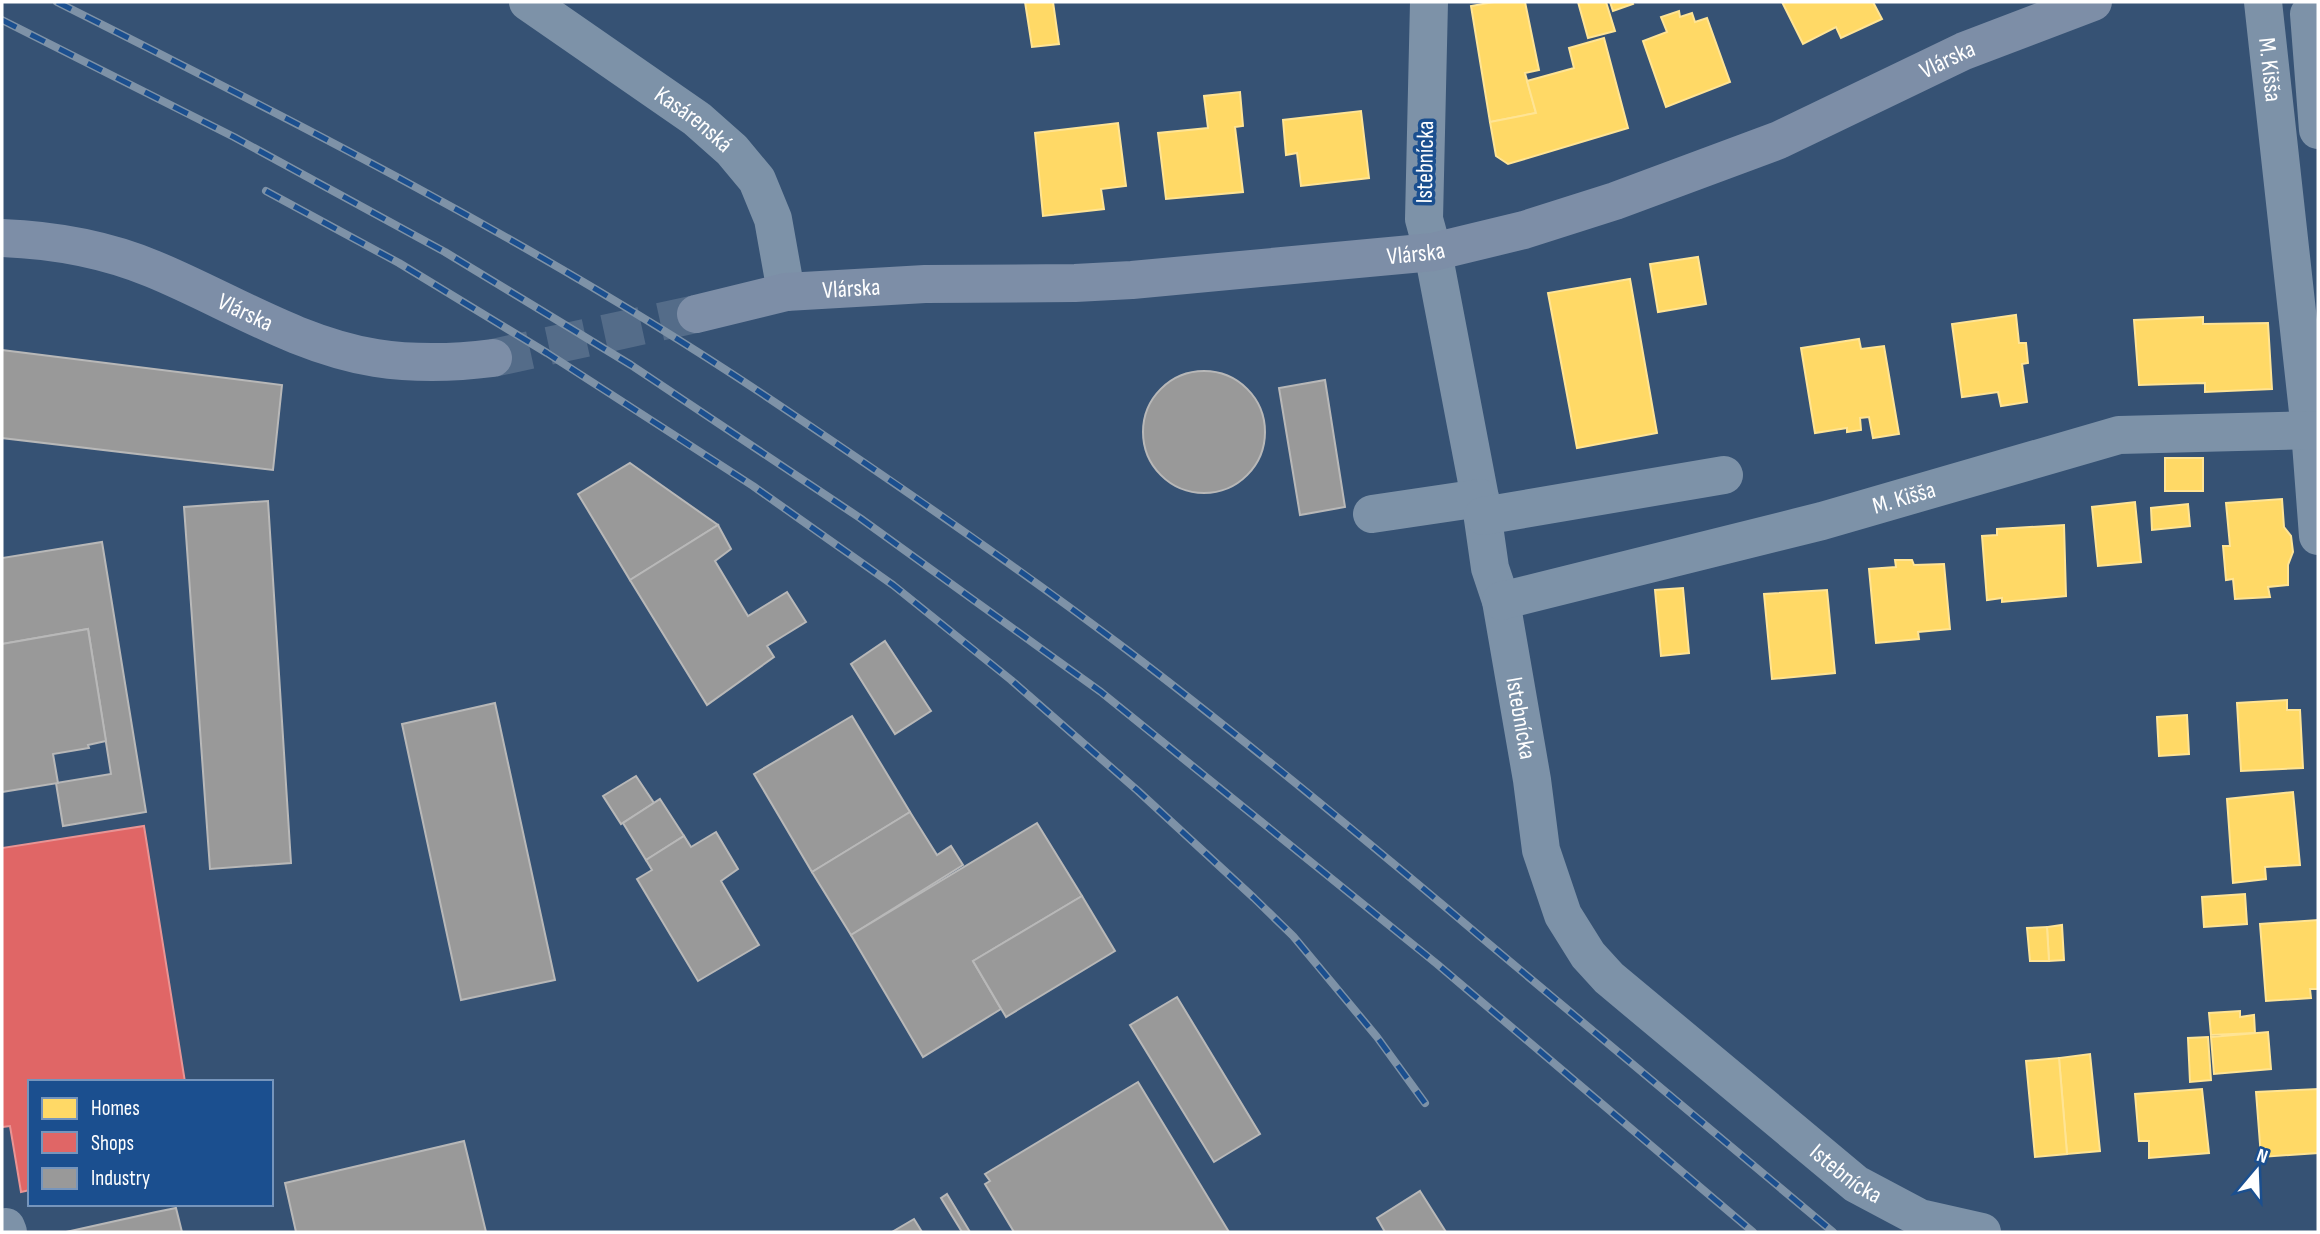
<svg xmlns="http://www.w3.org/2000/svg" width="2320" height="1234" font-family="'Sofia Sans Condensed',sans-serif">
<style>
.homes{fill:#ffd966;stroke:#ffe494;stroke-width:2}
.shops{fill:#e06666;stroke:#e99494;stroke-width:2}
.industry{fill:#999;stroke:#b8b8b8;stroke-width:2}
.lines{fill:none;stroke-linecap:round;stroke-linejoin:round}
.major-tunnel{stroke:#546c89;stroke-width:38;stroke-dasharray:38 19;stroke-linecap:butt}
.minor{stroke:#7d92a8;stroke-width:38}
.major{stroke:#7d8ea7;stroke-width:38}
.rail-casing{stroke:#7e92a7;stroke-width:8}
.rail{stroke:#1b4f8f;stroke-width:5;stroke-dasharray:16;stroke-linecap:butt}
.labels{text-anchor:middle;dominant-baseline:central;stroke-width:7;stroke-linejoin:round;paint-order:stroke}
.street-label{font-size:24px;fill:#fff;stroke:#1b4f8f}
</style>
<rect width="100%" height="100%" fill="#365274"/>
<g class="homes">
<polygon points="1025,2 1053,2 1059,44 1032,47"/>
<polygon points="1494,2 1525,2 1539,70 1525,73 1536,113 1490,122 1471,6"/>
<polygon points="1578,2 1606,2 1615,31 1588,38"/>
<polygon points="1610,2 1632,2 1633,4 1613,11"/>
<polygon points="1782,2 1873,2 1882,19 1841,38 1836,27 1803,44"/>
<polygon points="1679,11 1680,17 1692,13 1695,22 1707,18 1730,82 1666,107 1643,41 1667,32 1661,17"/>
<polygon points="1604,38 1628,128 1508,164 1496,156 1490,122 1536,113 1527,81 1574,68 1569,48"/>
<polygon points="1240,92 1243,126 1235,127 1243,192 1166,199 1158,133 1208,128 1204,96"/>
<polygon points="1361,111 1369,178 1301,186 1297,153 1286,155 1283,120"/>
<polygon points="1118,123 1126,186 1101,189 1104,209 1043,216 1035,133"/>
<polygon points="1698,257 1706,304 1658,312 1650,264"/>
<polygon points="1630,279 1657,433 1577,448 1548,293"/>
<polygon points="2016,315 2019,343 2026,343 2028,363 2022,364 2027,402 2001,406 1998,392 1962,397 1952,324"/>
<polygon points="2203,317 2203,324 2268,323 2272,389 2205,392 2205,383 2139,385 2134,320"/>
<polygon points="1859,339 1861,349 1884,346 1899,434 1873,438 1869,417 1860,418 1861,430 1847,432 1847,428 1815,433 1801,348"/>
<rect x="2165" y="458" width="38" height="33"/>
<polygon points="2282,499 2284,527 2291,536 2293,552 2288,565 2288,585 2268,587 2270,597 2235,599 2233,579 2226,580 2223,546 2230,546 2226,503"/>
<polygon points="2135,502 2141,562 2098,566 2092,507"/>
<polygon points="2188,504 2190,526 2152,530 2151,508"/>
<polygon points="2064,525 2066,596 2002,602 2002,598 1987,600 1982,536 1997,535 1997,529"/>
<polygon points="1895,560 1912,560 1914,565 1944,564 1950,629 1918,632 1919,639 1876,643 1869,569 1896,567"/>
<polygon points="1683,588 1689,653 1661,656 1655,590"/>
<polygon points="1827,590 1835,673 1772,679 1764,594"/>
<polygon points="2287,700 2287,710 2300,710 2303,768 2241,771 2237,703"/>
<polygon points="2187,715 2189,754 2159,756 2157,717"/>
<polygon points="2293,792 2300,865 2265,867 2266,879 2233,883 2227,799"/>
<polygon points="2245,894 2247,924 2204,927 2202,897"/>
<polygon points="2318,920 2318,989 2310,989 2311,998 2266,1001 2260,924"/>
<polygon points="2062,925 2064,960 2049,961 2047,927"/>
<polygon points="2047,927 2049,961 2030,961 2027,928"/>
<polygon points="2240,1011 2240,1017 2254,1015 2255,1033 2211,1035 2209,1013"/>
<polygon points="2268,1032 2271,1069 2214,1074 2211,1037"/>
<polygon points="2208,1037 2211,1080 2190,1082 2188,1038"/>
<polygon points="2090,1054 2100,1151 2067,1154 2059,1058"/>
<polygon points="2059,1058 2067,1154 2035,1157 2026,1061"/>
<polygon points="2202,1089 2209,1153 2149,1158 2149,1141 2139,1141 2135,1094"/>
<polygon points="2318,1089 2318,1153 2261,1157 2256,1092"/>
</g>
<polygon class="shops" points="144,826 185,1082 30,1082 30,1190 21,1192 10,1126 2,1127 2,848"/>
<g class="industry">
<polygon points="2,350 282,385 273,470 2,438"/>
<circle cx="1204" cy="432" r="61"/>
<polygon points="1325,380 1345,507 1300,515 1279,388"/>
<polygon points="630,463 718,525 630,580 578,494"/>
<polygon points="268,501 291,863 210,869 184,507"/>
<polygon points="718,525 731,549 715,561 748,616 787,592 806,622 767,646 774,657 707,705 630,580"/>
<polygon points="102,542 146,812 63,826 56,783 111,774 88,629 2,644 2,558"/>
<polygon points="88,629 106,741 88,745 89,748 53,754 58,783 2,792 2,644"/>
<polygon points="885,641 931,711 895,734 851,664"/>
<polygon points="495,703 555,980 461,1000 402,724"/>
<polygon points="852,716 910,812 812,872 754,774"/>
<polygon points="636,776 654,803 621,824 603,796"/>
<polygon points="660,799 684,836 646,860 623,823"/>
<polygon points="910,812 937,855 951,846 963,865 851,935 812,872"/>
<polygon points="1037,823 1082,896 973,961 1001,1009 923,1057 851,935"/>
<polygon points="716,832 738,869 721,881 759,945 698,981 637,879 652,870 646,860 684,836 691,847"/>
<polygon points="1082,896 1115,951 1006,1017 973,961"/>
<polygon points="1177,997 1260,1134 1214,1162 1130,1025"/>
<polygon points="1138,1082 1229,1232 1014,1232 985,1184 990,1181 985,1174"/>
<polygon points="464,1141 486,1232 296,1232 285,1183"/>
<polygon points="1420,1191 1446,1232 1385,1232 1377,1218"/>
<polygon points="947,1194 970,1232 962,1232 941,1198"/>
<polygon points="176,1208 182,1232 66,1232 156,1212"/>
<polygon points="914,1219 922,1232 892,1232"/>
</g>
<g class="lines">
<polyline class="major-tunnel" points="493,358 696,314"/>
<g class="minor">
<path id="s1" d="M528,2L697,119L732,150L757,180L773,219L786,292"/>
<path id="s2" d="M1429,2L1424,219L1433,252L1480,498L1490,568L1501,601L1532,780L1541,850L1563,915L1588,955L1609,978L1856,1184L1920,1218L1982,1232"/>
<path id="s3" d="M2263,2L2310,430L2318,536"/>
<polyline points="2318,13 2309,14 2318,130"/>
<polyline points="1372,514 1480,498"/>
<polyline points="1483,516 1724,475"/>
<path id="s4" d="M1501,601L1822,521L2119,435L2318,430"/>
<polyline points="6,1227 8,1232"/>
</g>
<g class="major">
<path id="s5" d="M2,238C53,240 105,249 153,269C226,299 296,345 376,358C415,364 454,363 493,358"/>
<path id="s6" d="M696,314L786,292L925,284L1075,283L1132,280L1433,252L1524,230L1615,201L1779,140L1964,51L2093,2"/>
</g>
<defs>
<g id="rail">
<path d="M57,2C298,123 537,244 761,393C885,476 1008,560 1127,650C1248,742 1366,840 1482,938C1599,1036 1716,1134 1833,1232"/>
<polyline points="2,20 234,137 445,252 631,365 860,518 1101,692 1437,964 1753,1232"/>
<polyline points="266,191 399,263 547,353 753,486 893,585 1011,680 1138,791 1254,898 1293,936 1328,978 1377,1037 1425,1103"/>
</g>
</defs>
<use href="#rail" class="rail-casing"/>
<use href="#rail" class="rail"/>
</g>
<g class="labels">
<g class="street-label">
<text stroke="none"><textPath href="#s6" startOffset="1292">Vlárska</textPath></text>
<text stroke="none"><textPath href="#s3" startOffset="68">M. Kišša</textPath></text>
<text stroke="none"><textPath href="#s1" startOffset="203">Kasárenská</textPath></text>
<text transform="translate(1425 162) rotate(-89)">Istebnícka</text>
<text stroke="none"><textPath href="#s6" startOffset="724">Vlárska</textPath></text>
<text stroke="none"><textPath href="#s6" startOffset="158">Vlárska</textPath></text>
<text stroke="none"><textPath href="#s5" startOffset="257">Vlárska</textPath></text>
<text stroke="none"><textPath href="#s4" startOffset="416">M. Kišša</textPath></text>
<text stroke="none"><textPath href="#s2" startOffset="726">Istebnícka</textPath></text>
<text stroke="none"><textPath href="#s2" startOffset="1314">Istebnícka</textPath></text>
</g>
</g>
<rect width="2320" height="1234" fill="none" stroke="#ffffff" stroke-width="7"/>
<rect x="28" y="1080" width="245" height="126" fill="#1b4f8f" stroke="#7695bc" stroke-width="2"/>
<rect x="42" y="1098" width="35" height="21" fill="#ffd966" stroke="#7695bc" stroke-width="2"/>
<text x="91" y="1115" font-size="21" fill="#ffffff">Homes</text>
<rect x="42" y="1132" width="35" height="21" fill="#e06666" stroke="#7695bc" stroke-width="2"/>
<text x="91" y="1150" font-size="21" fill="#ffffff">Shops</text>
<rect x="42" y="1168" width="35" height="21" fill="#999999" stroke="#7695bc" stroke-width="2"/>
<text x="91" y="1185" font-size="21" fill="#ffffff">Industry</text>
<g transform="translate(2257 1171) rotate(19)" stroke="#1b4f8f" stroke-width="5" paint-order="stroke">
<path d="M0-5L12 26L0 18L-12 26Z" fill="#ffffff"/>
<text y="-10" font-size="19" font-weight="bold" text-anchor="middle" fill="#ffffff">N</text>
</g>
</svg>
